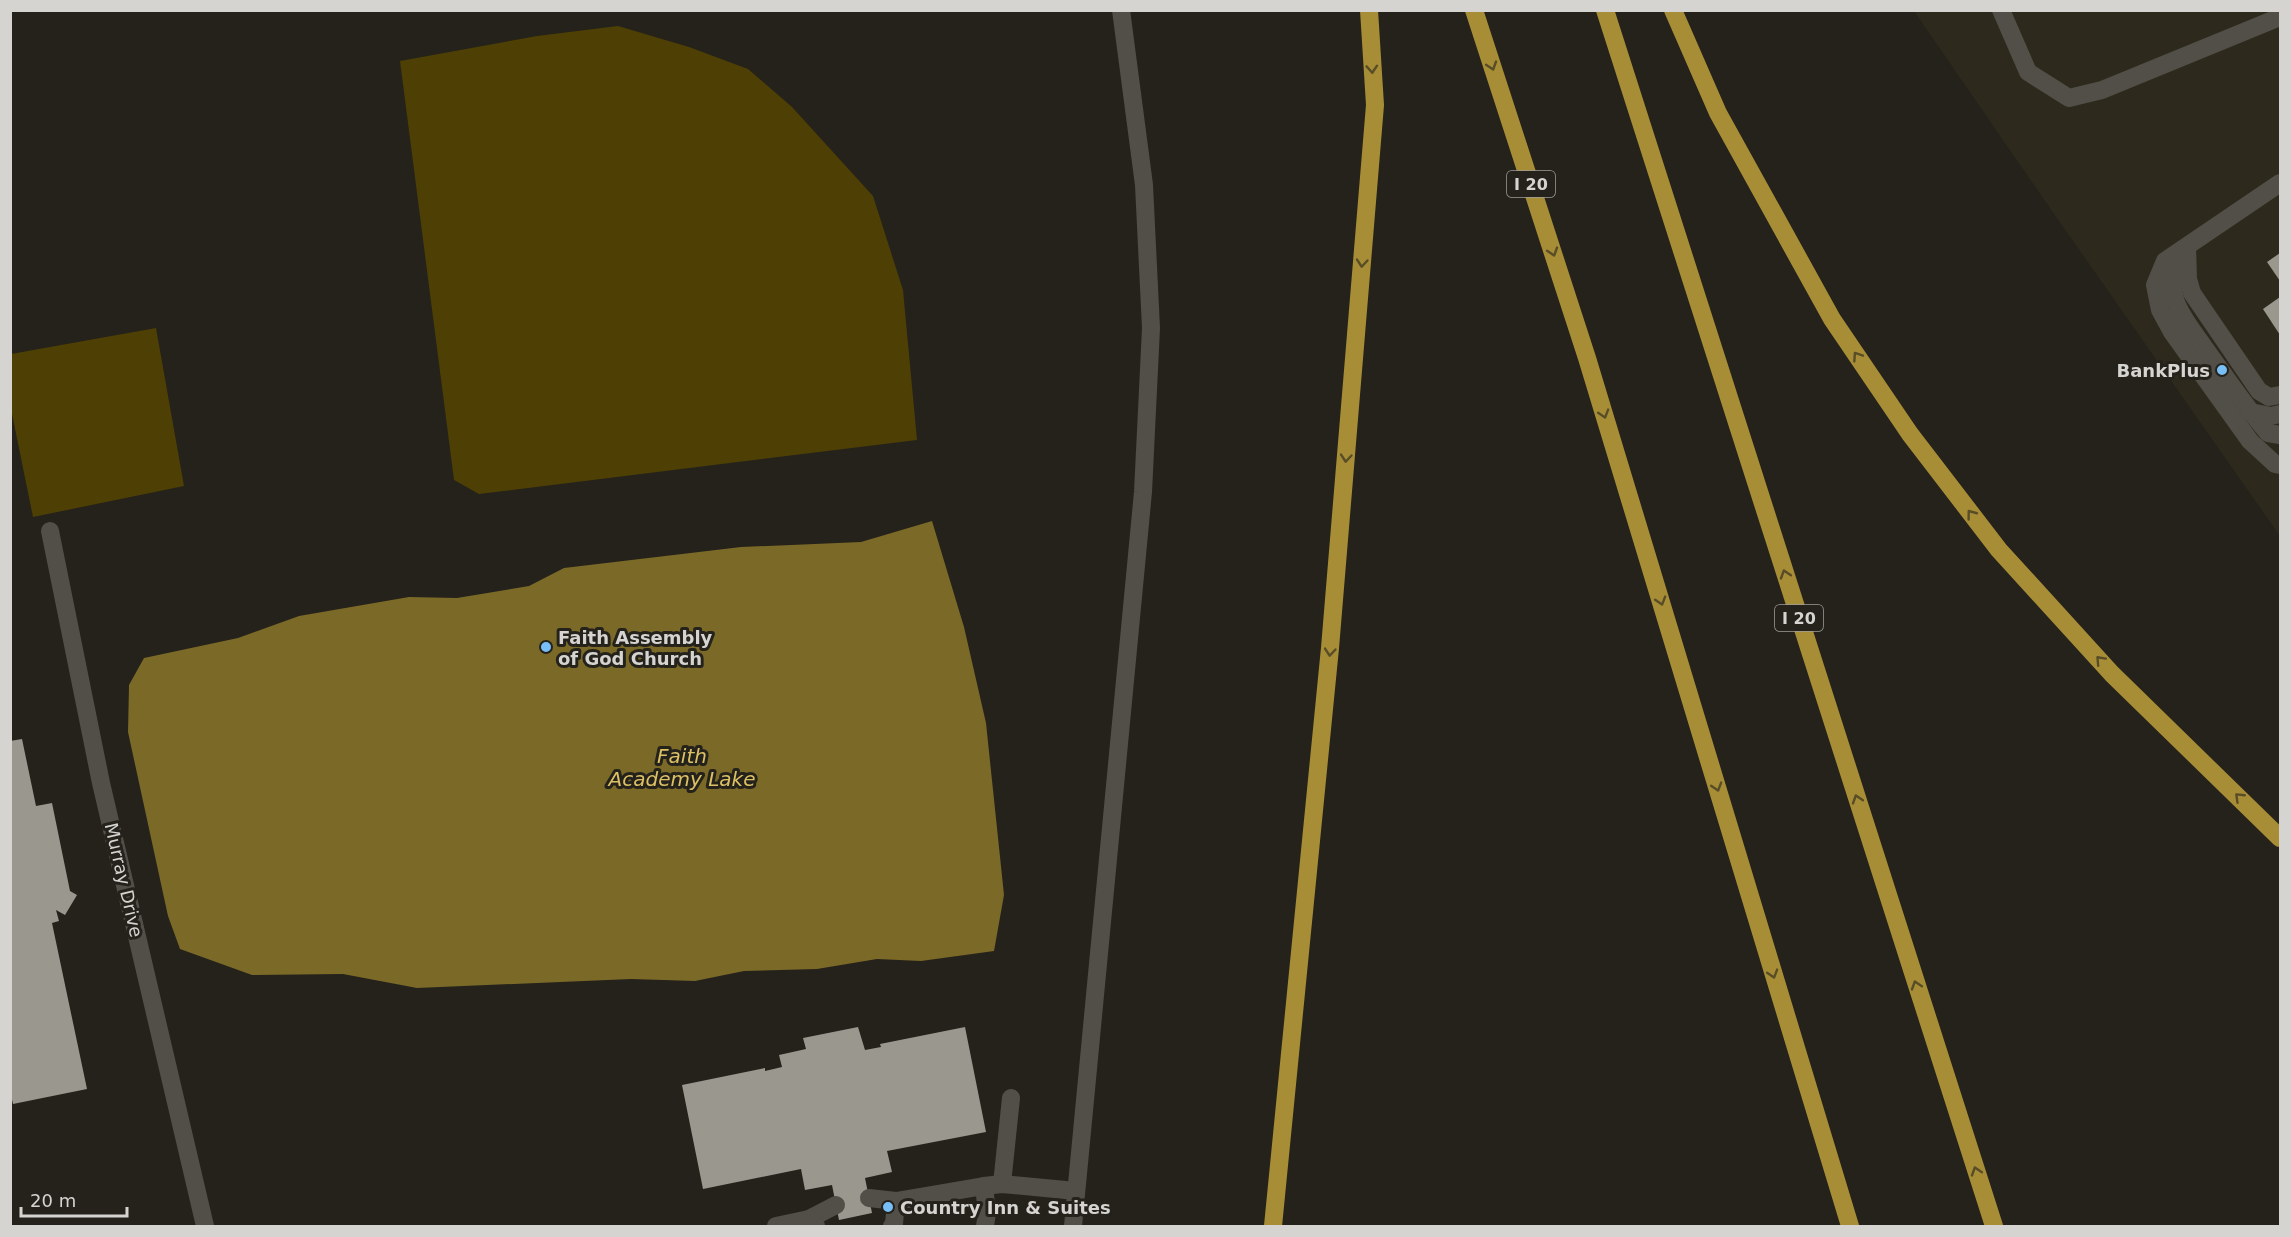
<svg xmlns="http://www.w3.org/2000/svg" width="2291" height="1237" font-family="'DejaVu Sans',sans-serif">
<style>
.built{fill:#2d2a1d}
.green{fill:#4e3f04}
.water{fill:#7b6928}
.building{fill:#9a978f}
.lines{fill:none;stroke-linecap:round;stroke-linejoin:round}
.service{stroke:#514f47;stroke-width:18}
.minor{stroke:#514f47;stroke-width:18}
.motorway{stroke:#a78e36;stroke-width:18}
.oneway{stroke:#584d26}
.poi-dot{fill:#78bff7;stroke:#24221b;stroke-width:2}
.labels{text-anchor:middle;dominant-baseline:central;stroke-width:6;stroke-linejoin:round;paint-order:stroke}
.shield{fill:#24221b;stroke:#a09f9a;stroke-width:1.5}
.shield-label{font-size:16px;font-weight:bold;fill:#d5d4d0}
.poi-label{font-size:18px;font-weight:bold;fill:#d5d4d0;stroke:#24221b;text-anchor:start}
.street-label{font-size:18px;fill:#d5d4d0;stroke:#24221b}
.water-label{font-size:20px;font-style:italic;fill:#dcc164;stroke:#24221b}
</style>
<rect width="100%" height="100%" fill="#24221b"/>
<polygon class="built" points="1914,11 2280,11 2280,536 2052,211"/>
<g class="green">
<polygon points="618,26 689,47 748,69 792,107 873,196 903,290 917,440 479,494 454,480 400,61 537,36"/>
<polygon points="156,328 184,486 33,517 11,409 11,354"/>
</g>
<polygon class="water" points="932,521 964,627 986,723 1004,895 994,951 921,961 877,959 817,969 744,971 695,981 631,979 417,988 343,974 252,975 180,949 168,916 128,732 129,685 144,658 238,638 299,616 409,597 457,598 529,586 564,568 741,547 861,542"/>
<g class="building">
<polygon points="2280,253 2280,281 2267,262"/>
<polygon points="2280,297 2280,335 2263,309"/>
<polygon points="22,739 36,806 52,803 70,891 77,895 65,915 56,910 59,921 52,923 87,1089 13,1104 10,1091 10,741"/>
<polygon points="858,1027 865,1050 881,1047 880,1044 965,1027 986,1132 887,1151 892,1172 865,1178 872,1213 839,1220 832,1185 805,1190 801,1169 703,1189 682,1085 765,1068 765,1071 782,1067 779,1055 806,1049 803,1038"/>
</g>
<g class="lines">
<g class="service">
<polyline points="2001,10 2028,72 2069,98 2102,90 2280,17"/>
<polyline points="2280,183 2165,261 2155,285 2160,310 2172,332 2250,441 2275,464 2280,465"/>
<polyline points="2187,247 2188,279 2192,293 2259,391 2269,397 2280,395"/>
<path d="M2181,255C2169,271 2170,280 2175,299C2180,316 2194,332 2204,347C2225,376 2245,406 2268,433L2280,435"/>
<polyline points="2250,412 2271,416 2280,414"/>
<polyline points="1002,1184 1011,1098"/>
<polyline points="984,1186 1002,1184 1076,1191"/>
<polyline points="869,1198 896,1201"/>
<polyline points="809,1219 836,1205"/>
<polyline points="776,1226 809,1219 816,1226"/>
<polyline points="892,1226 894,1224 896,1201 984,1186 987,1213 985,1226"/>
</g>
<g class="minor">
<polyline points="50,531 101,783 205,1226"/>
<polyline points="1073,1226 1143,492 1151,328 1144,185 1121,10"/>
</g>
<g class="motorway">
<polyline points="1474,10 1587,358 1850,1226"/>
<polyline points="1605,10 1994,1226"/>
<polyline points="1673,10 1718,113 1832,319 1910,434 1999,550 2112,674 2280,838"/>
<polyline points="1273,1226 1330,648 1375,105 1369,10"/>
</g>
</g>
<defs><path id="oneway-chevron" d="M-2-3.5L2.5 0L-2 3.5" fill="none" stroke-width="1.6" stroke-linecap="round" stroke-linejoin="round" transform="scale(1.5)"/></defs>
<g class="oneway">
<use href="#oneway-chevron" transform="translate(1492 66) rotate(72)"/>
<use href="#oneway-chevron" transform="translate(1372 69) rotate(86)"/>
<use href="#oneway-chevron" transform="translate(1553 252) rotate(72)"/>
<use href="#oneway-chevron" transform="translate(1362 263) rotate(95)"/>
<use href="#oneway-chevron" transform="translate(1857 356) rotate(-124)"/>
<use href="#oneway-chevron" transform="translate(1604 414) rotate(73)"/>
<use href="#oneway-chevron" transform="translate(1346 458) rotate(95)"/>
<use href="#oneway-chevron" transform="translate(1971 514) rotate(-127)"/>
<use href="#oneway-chevron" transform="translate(1785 574) rotate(-108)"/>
<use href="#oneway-chevron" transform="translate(1661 601) rotate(73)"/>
<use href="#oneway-chevron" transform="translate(1330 652) rotate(95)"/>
<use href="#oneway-chevron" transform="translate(2100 660) rotate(-133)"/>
<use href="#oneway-chevron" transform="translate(1717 787) rotate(73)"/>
<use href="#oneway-chevron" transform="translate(2239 797) rotate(-136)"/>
<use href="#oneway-chevron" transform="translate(1857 799) rotate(-108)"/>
<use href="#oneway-chevron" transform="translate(1773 974) rotate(73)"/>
<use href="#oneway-chevron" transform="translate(1916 985) rotate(-108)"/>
<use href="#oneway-chevron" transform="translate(1976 1171) rotate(-108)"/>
</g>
<g class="poi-dot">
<circle cx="2222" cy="370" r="6"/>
<circle cx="546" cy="647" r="6"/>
<circle cx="888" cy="1207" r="6"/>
</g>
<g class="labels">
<g class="shield">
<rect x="1507" y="171" width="48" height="26" rx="4.5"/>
<rect x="1775" y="605" width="48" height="26" rx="4.5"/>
</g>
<g class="shield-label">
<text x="1531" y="184">I 20</text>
<text x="1799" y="618">I 20</text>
</g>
<g class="poi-label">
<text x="2210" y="370" text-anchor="end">BankPlus</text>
<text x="558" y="637">Faith Assembly<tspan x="558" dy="21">of God Church</tspan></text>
<text x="900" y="1207">Country Inn &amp; Suites</text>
</g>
<g class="street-label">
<text transform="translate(124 880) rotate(77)">Murray Drive</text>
</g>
<g class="water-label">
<text x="682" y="756">Faith<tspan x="682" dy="23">Academy Lake</tspan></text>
</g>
</g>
<rect width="2291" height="1237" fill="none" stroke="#d5d4d0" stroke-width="24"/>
<path d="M21 1207v9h106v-9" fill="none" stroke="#d5d4d0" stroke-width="3"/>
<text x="30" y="1207" font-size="18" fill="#d5d4d0" stroke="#24221b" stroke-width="4.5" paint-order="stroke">20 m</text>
</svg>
